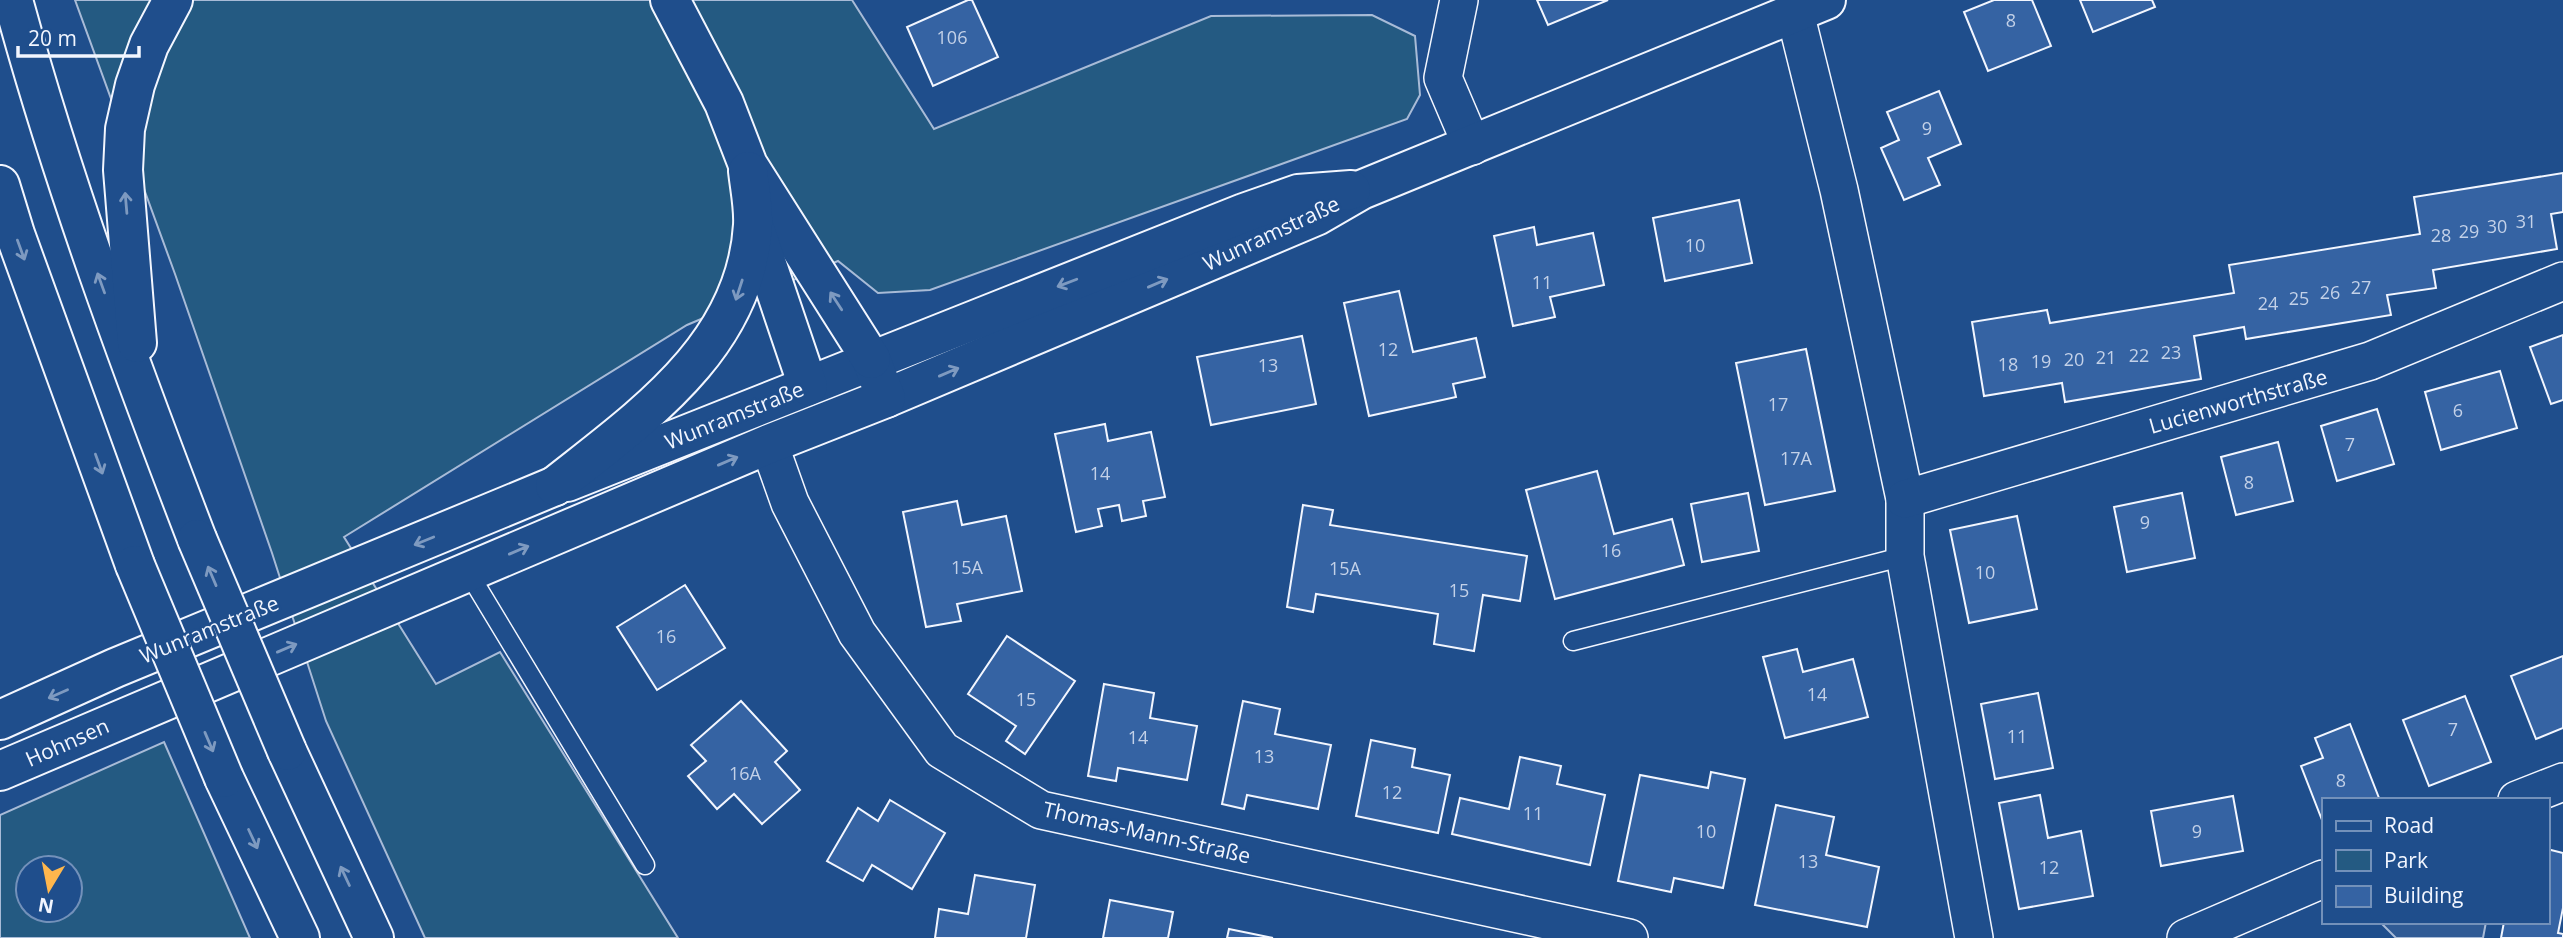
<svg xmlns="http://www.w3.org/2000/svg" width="2563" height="938" font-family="'Open Sans',sans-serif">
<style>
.green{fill:#245a82;stroke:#a8bbd7;stroke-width:2;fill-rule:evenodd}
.parking{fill:#305b95;stroke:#a8bbd7;stroke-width:2}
.building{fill:#3563a3;stroke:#f2f6ff;stroke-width:2}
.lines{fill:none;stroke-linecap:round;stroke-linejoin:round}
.service-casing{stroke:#f2f6ff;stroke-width:21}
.minor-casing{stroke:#f2f6ff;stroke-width:40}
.tertiary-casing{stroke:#f2f6ff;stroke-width:42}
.secondary-casing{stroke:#f2f6ff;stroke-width:42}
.trunk-casing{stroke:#f2f6ff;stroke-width:42}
.service{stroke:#1f4e8c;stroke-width:18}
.minor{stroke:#1f4e8c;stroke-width:37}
.tertiary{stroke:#1f4e8c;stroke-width:38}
.secondary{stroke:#1f4e8c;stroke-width:38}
.trunk{stroke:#1f4e8c;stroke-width:38}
.trunk-bridge-casing{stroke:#f2f6ff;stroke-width:42;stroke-linecap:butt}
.trunk-bridge{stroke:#1f4e8c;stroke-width:38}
.oneway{stroke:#7e9ac0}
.labels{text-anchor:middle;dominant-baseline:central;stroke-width:5;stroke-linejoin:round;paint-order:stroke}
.number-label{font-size:18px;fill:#c3d1e8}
.street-label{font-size:21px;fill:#f2f6ff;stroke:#1f4e8c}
</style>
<rect width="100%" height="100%" fill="#1f4e8c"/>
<g class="green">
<polygon points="75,0 852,0 934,129 1211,16 1372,15 1415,36 1420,95 1407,119 930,290 878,293 838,261 687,325 344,537 436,684 500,652 678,938 425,938 326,721 272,553 175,274"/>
<path d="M164,742L250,938H0V815ZM70,868V910H28V868Z"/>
</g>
<polygon class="parking" points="2380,922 2486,922 2483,938 2396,938"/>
<g class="building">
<polygon points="968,0 972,0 998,57 933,86 907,27"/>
<polygon points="1537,0 1608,0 1548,25"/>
<polygon points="1994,0 2032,0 2051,46 1988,71 1964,12"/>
<polygon points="2080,0 2152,0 2155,7 2093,32"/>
<polygon points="1939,91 1961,144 1928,158 1940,185 1904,200 1881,148 1899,140 1887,112"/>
<polygon points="2563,173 2563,212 2551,214 2557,249 2433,270 2436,288 2387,295 2391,315 2246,339 2244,327 2194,336 2201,379 2065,402 2062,383 1984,396 1972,322 2047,310 2050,323 2234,293 2229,265 2420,234 2414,197"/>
<polygon points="1739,200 1752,263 1665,281 1653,218"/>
<polygon points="1534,227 1537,245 1593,233 1604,285 1550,297 1555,317 1513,326 1494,236"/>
<polygon points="1399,291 1413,352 1476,338 1485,377 1453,384 1456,397 1369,416 1344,303"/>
<polygon points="2563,335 2563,400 2551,404 2530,347"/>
<polygon points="1302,336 1316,404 1211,425 1197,357"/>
<polygon points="1806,349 1835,491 1765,505 1736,363"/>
<polygon points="2500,371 2517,428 2441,450 2425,392"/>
<polygon points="2377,409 2394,464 2337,481 2321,426"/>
<polygon points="1105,424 1108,441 1151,432 1165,497 1143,501 1146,516 1122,521 1119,505 1098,509 1102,526 1076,532 1055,434"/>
<polygon points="2278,442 2293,501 2236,515 2221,457"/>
<polygon points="1597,471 1614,534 1672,519 1684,565 1555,599 1526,490"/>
<polygon points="1748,493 1759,551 1702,562 1691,504"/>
<polygon points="2182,493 2195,558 2127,572 2114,507"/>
<polygon points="957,501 962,525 1006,516 1022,591 957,604 961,621 926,627 903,512"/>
<polygon points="1303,505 1333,510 1330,525 1527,556 1520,601 1483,595 1474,651 1434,644 1438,614 1316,594 1313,612 1287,607"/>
<polygon points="2017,516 2037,609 1969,623 1950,530"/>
<polygon points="685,585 725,648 657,690 617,627"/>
<polygon points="1007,636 1075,681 1025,754 1006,741 1016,726 968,694"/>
<polygon points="1797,649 1803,672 1853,659 1868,717 1785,738 1763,657"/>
<polygon points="2563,656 2563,728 2536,739 2511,676"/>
<polygon points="1104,684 1154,693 1150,718 1197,726 1187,780 1118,768 1116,781 1088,776"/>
<polygon points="2038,693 2053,768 1995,779 1981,704"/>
<polygon points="2465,696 2491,762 2429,786 2403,720"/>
<polygon points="741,701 787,751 775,762 800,790 762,824 734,794 717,809 688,776 706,761 691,745"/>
<polygon points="1243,701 1280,709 1275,734 1331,745 1318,809 1247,795 1244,809 1222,804"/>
<polygon points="2350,724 2379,798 2323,800 2322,820 2301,766 2323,758 2315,738"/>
<polygon points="1371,740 1415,749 1412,767 1450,775 1438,833 1356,816"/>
<polygon points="1520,757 1561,766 1557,784 1605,795 1590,865 1452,834 1460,798 1509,809"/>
<polygon points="1711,772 1745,779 1723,888 1674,878 1671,892 1618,881 1640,775 1708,788"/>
<polygon points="2040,795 2048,838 2081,831 2093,896 2019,909 1999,803"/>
<polygon points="2233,796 2243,851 2161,866 2151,811"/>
<polygon points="890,800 945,833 912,889 872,865 863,881 827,861 858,808 878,821"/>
<polygon points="1776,805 1834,817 1826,855 1879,867 1867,927 1755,905"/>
<polygon points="2547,849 2563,853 2563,908 2558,933 2563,934 2563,938 2501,938 2504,922 2547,922"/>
<polygon points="975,875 1035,885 1026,938 935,938 939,909 968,914"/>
<polygon points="1110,900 1173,912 1168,938 1103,938"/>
<polygon points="1229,929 1273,938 1227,938"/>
</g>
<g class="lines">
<defs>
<g id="service">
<polyline points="468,572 645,865"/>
<polyline points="1573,641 1905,556"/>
</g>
<g id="minor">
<polyline points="1459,0 1443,78 1472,146"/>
<polyline points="1795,13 1839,190 1905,499 1905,556 1974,938"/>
<polyline points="769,444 790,503 857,633 942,750 1041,810 1629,938"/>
<polyline points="1905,499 2370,361 2563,281"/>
<polyline points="2517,800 2563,782"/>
<polyline points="2186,938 2323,879"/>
</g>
<g id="tertiary">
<polyline points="886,398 1316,216 1361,190 1826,0"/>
<polyline points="567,482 1244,213 1298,194 1351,190"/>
</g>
<g id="secondary">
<polyline points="0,720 115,668 555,486"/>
<polyline points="0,771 769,444 886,398 871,359"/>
</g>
<g id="trunk">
<path d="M13,0C63,184 129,362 197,539"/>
<polyline points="670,0 724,103 748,165 871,359"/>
<polyline points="0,185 15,234 135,565"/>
<polyline points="755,229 808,386"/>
<polyline points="137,343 123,170 125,129 135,85 149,45 173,0"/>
<path d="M555,486C642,417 746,346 753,225C754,207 750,189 748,171"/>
<polyline points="287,751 374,938"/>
<polyline points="224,778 300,938"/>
</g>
</defs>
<use href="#service" class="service-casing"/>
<use href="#minor" class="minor-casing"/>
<use href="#tertiary" class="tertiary-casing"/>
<use href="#secondary" class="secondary-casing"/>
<use href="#trunk" class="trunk-casing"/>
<use href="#service" class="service"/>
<use href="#minor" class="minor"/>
<use href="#tertiary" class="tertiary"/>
<use href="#secondary" class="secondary"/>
<use href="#trunk" class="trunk"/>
<defs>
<g id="trunk-bridge">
<polyline points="197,539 287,751"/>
<polyline points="135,565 224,778"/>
</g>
</defs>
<use href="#trunk-bridge" class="trunk-bridge-casing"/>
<use href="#trunk-bridge" class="trunk-bridge"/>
</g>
<defs><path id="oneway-shaft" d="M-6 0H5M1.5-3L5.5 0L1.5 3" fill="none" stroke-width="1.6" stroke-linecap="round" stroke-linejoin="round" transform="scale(1.75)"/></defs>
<g class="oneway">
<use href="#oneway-shaft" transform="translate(126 203) rotate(-95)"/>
<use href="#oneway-shaft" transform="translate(21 250) rotate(70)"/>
<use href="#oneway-shaft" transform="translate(101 283) rotate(-110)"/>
<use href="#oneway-shaft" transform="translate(1067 283) rotate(159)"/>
<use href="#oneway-shaft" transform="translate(1158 283) rotate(-23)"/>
<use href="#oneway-shaft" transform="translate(739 290) rotate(108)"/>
<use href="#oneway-shaft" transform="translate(836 301) rotate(-123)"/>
<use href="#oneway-shaft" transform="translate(949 372) rotate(-23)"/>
<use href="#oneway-shaft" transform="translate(728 461) rotate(-23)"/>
<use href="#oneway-shaft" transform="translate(99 464) rotate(70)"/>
<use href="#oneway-shaft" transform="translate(424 541) rotate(158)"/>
<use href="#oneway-shaft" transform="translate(519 550) rotate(-23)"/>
<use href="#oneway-shaft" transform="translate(212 576) rotate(-113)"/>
<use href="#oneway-shaft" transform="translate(287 648) rotate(-23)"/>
<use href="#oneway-shaft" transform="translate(58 694) rotate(156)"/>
<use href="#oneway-shaft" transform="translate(209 742) rotate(67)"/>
<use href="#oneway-shaft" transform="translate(253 839) rotate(65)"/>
<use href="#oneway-shaft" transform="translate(345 876) rotate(-115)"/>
</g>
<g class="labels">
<g class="number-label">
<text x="2011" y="20">8</text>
<text x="952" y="37">106</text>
<text x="1927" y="128">9</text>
<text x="2526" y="221">31</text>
<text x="2497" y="226">30</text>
<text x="2469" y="231">29</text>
<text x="2441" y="235">28</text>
<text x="1695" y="245">10</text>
<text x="1542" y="282">11</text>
<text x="2361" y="287">27</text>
<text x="2330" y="292">26</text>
<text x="2299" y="298">25</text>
<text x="2268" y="303">24</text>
<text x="1388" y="349">12</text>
<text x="2171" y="352">23</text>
<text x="2139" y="355">22</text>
<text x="2106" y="357">21</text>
<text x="2074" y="359">20</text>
<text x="2041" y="361">19</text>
<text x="2008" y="364">18</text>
<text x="1268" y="365">13</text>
<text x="1778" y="404">17</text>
<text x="2458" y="410">6</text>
<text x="2350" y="444">7</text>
<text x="1796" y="458">17A</text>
<text x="1100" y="473">14</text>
<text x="2249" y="482">8</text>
<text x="2145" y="522">9</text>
<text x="1611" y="550">16</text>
<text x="967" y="567">15A</text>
<text x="1345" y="568">15A</text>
<text x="1985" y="572">10</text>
<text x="1459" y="590">15</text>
<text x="666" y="636">16</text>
<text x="1817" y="694">14</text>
<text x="1026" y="699">15</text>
<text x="2453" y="729">7</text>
<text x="2017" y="736">11</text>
<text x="1138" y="737">14</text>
<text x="1264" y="756">13</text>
<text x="745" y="773">16A</text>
<text x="2341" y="780">8</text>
<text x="1392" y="792">12</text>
<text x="1533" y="813">11</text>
<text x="1706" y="831">10</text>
<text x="2197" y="831">9</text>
<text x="1808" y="861">13</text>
<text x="2049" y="867">12</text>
</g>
<g class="street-label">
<text transform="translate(1271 233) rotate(-25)">Wunramstraße</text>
<text transform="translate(2238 401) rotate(-16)">Lucienworthstraße</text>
<text transform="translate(734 415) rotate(-22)">Wunramstraße</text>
<text transform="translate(209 629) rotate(-22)">Wunramstraße</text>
<text transform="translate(67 742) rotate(-24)">Hohnsen</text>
<text transform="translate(1147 832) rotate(13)">Thomas-Mann-Straße</text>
</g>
</g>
<rect x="2322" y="798" width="228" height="126" fill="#1f4e8c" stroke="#7391ba" stroke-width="2"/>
<rect x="2336" y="821" width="35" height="10" fill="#1f4e8c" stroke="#7391ba" stroke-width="2"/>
<text x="2384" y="833" font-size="21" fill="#f2f6ff">Road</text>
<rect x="2336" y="850" width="35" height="21" fill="#245a82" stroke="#7391ba" stroke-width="2"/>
<text x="2384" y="868" font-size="21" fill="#f2f6ff">Park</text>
<rect x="2336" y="886" width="35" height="21" fill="#3563a3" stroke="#7391ba" stroke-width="2"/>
<text x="2384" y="903" font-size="21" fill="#f2f6ff">Building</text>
<g transform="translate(49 889) rotate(190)"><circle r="33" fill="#1f4e8c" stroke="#7391ba" stroke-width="2"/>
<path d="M0-5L12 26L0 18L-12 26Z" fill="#ffb74d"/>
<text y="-10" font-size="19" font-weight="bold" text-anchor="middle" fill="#f2f6ff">N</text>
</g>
<path d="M18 46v10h121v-10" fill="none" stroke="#f2f6ff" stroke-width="3.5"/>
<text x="28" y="46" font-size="21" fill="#f2f6ff" stroke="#1f4e8c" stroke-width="5" paint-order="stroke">20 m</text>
</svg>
